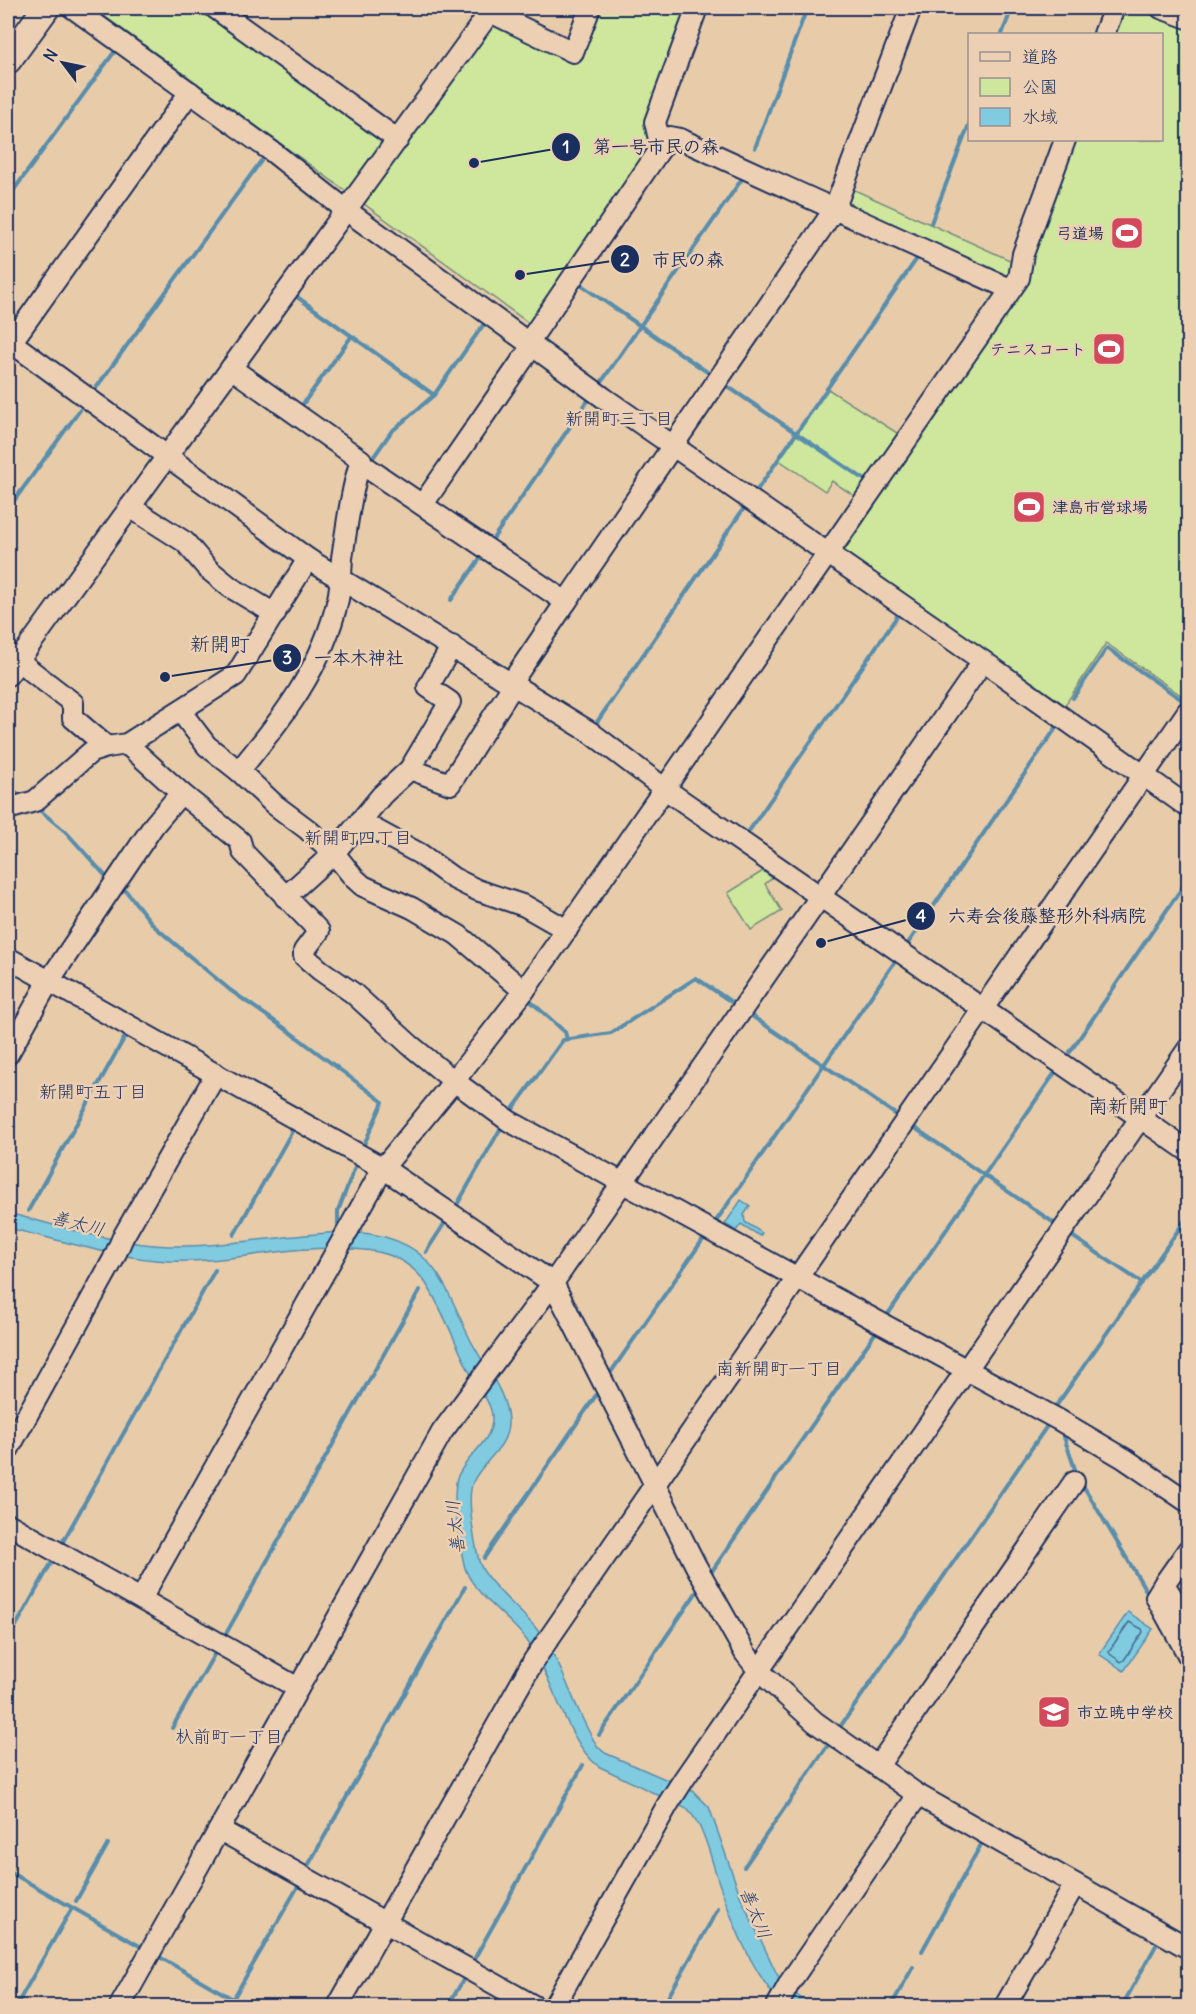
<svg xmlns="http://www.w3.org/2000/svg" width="1196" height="2014" font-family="Delius,'Klee One',sans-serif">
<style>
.green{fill:#cee79c;stroke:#748b7d;stroke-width:1.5}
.water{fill:#80cbe0;stroke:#588dac;stroke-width:1.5}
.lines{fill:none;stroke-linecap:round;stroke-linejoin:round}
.shore{stroke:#436d92;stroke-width:1.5}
.stream{stroke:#588dac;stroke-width:4}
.minor-casing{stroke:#1b2f5e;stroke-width:24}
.major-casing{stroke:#1b2f5e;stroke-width:30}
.minor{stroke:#edd0b4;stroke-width:20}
.major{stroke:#edd0b4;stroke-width:26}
.labels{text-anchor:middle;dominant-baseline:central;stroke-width:5;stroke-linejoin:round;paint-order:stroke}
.poi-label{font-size:16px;font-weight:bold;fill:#1b2f5e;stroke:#edd0b4;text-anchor:end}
.neighbourhood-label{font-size:18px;fill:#1b2f5e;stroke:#edd0b4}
.water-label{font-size:18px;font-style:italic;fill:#253f6b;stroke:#edd0b4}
.quarter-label{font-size:20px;fill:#1b2f5e;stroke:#edd0b4}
.leader{fill:none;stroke:#1b2f5e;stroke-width:2}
.callout-dot{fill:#1b2f5e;stroke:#edd0b4;stroke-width:2}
.mark-label{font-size:18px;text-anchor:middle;font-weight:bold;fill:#fff}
.callout-label{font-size:18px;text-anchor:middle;font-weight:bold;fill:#1b2f5e;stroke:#edd0b4;stroke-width:5;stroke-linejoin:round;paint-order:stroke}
</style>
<rect width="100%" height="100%" fill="#e8ccaa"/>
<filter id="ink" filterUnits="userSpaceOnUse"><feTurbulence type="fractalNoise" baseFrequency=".0167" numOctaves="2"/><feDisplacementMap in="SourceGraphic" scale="12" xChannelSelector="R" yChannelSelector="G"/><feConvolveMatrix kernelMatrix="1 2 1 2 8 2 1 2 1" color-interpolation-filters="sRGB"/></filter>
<g filter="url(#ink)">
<g class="green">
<polygon points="93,8 203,8 396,149 491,19 576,59 595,8 690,8 646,128 653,148 530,324"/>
<polygon points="1123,8 1137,8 1188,26 1188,700 1106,643 1065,705 843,553 873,508 832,481 825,491 779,460 828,389 911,442 1011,298 840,208 848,187 1014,262 1073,140 1162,140 1162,34 1112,34"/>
<polygon points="763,871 772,878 765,884 782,911 751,930 728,893"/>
</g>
<g class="water">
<polygon points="741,1200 750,1206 744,1215 745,1222 762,1233 760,1236 741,1224 736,1231 725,1224"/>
<path d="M8,1213C60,1226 114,1244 168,1246C210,1247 254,1240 296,1236C326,1233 356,1229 385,1237C399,1241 414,1248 424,1258C447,1280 456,1311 470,1339C483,1365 509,1394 508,1424C507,1449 483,1460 473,1482C466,1498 475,1543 479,1561C485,1583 524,1612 539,1632C565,1666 574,1711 598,1747L605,1753L693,1791L709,1807L741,1898L775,1970L783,1985L812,2006H784C752,1974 733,1924 718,1880C710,1856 705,1827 687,1809L598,1766C566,1741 552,1673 525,1638C508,1616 477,1597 466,1571C462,1560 455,1515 455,1503C455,1496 455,1485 457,1478C465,1456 492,1443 492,1419C493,1404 478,1388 471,1375C455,1344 444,1311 425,1282C418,1272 406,1262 394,1257C381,1251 365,1250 351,1249C290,1244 229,1264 168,1261C118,1259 57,1239 8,1228Z"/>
<polygon points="1128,1612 1153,1629 1124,1671 1099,1654"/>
</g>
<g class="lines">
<polygon class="shore" points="1129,1622 1142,1629 1143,1632 1124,1660 1121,1662 1110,1654 1109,1651"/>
<g class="stream">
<polyline points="1002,34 1012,8"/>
<polyline points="755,148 807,8"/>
<polyline points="8,198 115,51"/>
<polyline points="931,223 970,122"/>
<polyline points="581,285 713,376"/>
<polyline points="293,294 434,395"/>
<polyline points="600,384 744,176"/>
<polyline points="724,384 868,482"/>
<polyline points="96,388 261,161"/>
<polyline points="300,408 351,337"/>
<polyline points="370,462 391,432 434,395 486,321"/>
<polyline points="755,493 920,254"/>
<polyline points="8,509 80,410"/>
<polyline points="490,543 589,399"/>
<polyline points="451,600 483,554"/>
<polyline points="1073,698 1107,648 1188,704"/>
<polyline points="597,722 744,508"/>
<polyline points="8,786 24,798"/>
<polyline points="37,808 66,832 110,881"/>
<polyline points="749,831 898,615"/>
<polyline points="119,886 126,891 154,926 187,954 230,990 290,1032 383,1102 362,1149"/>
<polyline points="909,942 1058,725"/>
<polyline points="528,999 565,1032 567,1039"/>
<polyline points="749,1014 898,1116"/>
<polyline points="1070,1052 1188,879"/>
<polyline points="510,1113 563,1040 611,1033 696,978 733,1003"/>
<polyline points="912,1126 1057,1225"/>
<polyline points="458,1203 502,1126"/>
<polyline points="28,1211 127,1033"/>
<polyline points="714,1224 894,963"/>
<polyline points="338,1232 338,1211 357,1162"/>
<polyline points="1069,1234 1142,1283"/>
<polyline points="234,1235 295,1126"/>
<polyline points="8,1249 12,1240"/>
<polyline points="426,1252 446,1221"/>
<polyline points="886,1317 1054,1074"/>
<polyline points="611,1372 704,1238"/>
<polyline points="1054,1409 1188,1216"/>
<polyline points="1064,1437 1077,1475"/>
<polyline points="1081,1482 1147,1592"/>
<polyline points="61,1545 215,1270"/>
<polyline points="484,1558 599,1391"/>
<polyline points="712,1571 878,1329"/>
<polyline points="223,1639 420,1290"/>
<polyline points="8,1640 53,1560"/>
<polyline points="840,1727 1049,1423"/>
<polyline points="172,1728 215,1653"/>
<polyline points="599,1735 698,1590"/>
<polyline points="744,1867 830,1742"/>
<polyline points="8,1871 145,1949"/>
<polyline points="305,1871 465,1587"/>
<polyline points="76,1901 108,1844"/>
<polyline points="922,1951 983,1841"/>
<polyline points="156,1955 233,1999"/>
<polyline points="472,1963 583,1765"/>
<polyline points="16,2006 72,1908"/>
<polyline points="229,2006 300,1883"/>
<polyline points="448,2006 466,1975"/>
<polyline points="663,2006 718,1909"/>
<polyline points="891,2006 913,1967"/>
<polyline points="1122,2006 1159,1940"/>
</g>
<defs>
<g id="minor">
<polyline points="73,8 274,153 346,210 604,398 983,661 1188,807"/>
<polyline points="215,8 398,140"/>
<polyline points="1161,8 1188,18"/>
<polyline points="1104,34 1114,8"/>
<polyline points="661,148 670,137 680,139 1010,289"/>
<polyline points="8,340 308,559 590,732 665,789 1188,1151"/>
<polyline points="528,343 661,148 655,122 697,8"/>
<polyline points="8,347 190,92"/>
<path d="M231,368L361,460C351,491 347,526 342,558C341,572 341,586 338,599C323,667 282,719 239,771L275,805L307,829L334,853L354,878L363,886L412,908L458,935L524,991"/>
<polyline points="360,463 566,602 834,210 911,8"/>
<polyline points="423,504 532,346"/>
<polyline points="130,507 185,542 208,569 230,587 275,614"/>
<polyline points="8,653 73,703 73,718 107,747"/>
<polyline points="8,675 490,12 573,52 590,8"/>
<polyline points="511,683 566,602"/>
<polyline points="181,712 207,746 239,771"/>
<polyline points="127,744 181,793 240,841 243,852 319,931 304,951 304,956 320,970 353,993 410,1045 454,1081 509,1121 1059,1420 1125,1459 1188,1502"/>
<polyline points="410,769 450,784 514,684"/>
<polyline points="8,809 35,801 91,752 107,747 127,744 236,675 308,559"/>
<polyline points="361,822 420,854 453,878 477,890 525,906 567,930"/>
<polyline points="285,897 334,853 382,795 410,769 450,702 428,687 452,646"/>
<polyline points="8,958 383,1168 553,1283 696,1566 745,1653 759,1671 815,1722 918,1795 1188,1948"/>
<polyline points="8,1054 49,981 154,825 181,793"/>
<polyline points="8,1450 113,1260 123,1237 216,1074"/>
<polyline points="8,1524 298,1688"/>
<polyline points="1188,1550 1164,1584 1188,1622"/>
<polyline points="1164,1584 1156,1597 1188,1655"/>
<polyline points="141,1599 383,1168 454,1081 524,991 1019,278 1023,254 1065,140"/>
<polyline points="878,1766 1074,1482"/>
<polyline points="220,1830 534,2006"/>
<polyline points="120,2006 442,1432 553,1283 983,661"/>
<polyline points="338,2006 534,1660 1188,711"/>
<polyline points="554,2006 668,1804 684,1779 1188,1049"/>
<polyline points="777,2006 790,1982 918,1795"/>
<polyline points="1005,2006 1075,1884"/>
</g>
<polyline id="major" points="8,60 46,8"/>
</defs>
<use href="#minor" class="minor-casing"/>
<use href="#major" class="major-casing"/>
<use href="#minor" class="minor"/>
<use href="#major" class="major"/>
</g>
</g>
<defs>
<symbol id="stadium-square" viewBox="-11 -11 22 22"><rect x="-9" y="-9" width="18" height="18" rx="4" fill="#d1495b" stroke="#edd0b4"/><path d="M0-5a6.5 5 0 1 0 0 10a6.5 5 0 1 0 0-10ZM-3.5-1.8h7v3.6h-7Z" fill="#fff"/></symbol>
<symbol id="school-square" viewBox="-11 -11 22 22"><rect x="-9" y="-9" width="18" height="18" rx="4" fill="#d1495b" stroke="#edd0b4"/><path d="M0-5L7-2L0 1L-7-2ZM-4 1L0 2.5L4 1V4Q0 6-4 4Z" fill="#fff"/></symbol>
</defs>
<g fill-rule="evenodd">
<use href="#stadium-square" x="1108" y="214" width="38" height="38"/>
<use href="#stadium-square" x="1090" y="330" width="38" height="38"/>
<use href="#stadium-square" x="1010" y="488" width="38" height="38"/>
<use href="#school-square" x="1035" y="1693" width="38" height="38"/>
</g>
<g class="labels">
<g class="poi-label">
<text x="1104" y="233">弓道場</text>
<text x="1086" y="349">テニスコート</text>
<text x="1052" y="507" text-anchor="start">津島市営球場</text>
<text x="1077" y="1712" text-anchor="start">市立暁中学校</text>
</g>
<g class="neighbourhood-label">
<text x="619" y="418">新開町三丁目</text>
<text x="358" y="837">新開町四丁目</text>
<text x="93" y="1091">新開町五丁目</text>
<text x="779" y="1368">南新開町一丁目</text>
<text x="229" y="1736">杁前町一丁目</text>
</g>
<g class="water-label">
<text transform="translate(78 1223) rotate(14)">善太川</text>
<text transform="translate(455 1527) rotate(-96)">善太川</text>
<text transform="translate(756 1913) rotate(68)">善太川</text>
</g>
<g class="quarter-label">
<text x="220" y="643">新開町</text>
<text x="1128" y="1105">南新開町</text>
</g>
</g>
<path class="leader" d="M474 163L566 147M520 275L625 259M165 677L287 658M821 943L921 916"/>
<g class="callout-dot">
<circle cx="474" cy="163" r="6"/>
<circle cx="520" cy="275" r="6"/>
<circle cx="165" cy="677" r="6"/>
<circle cx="821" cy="943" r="6"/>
<circle cx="566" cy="147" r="15"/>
<circle cx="625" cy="259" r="15"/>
<circle cx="287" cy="658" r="15"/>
<circle cx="921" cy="916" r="15"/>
</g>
<g class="mark-label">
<text x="566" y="153">1</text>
<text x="625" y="266">2</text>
<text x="287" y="664">3</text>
<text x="921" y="922">4</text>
</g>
<g class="callout-label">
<text x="656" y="153">第一号市民の森</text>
<text x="688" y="266">市民の森</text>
<text x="359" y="664">一本木神社</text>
<text x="1047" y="922">六寿会後藤整形外科病院</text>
</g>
<rect width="1196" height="2014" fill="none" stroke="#edd0b4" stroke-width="30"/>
<rect x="15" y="15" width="1166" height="1984" fill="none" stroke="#1b2f5e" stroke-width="2" filter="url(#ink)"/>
<rect x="968" y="33" width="195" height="108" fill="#edd0b4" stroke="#999092" stroke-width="1.5"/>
<rect x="980" y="52" width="30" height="9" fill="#edd0b4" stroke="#999092" stroke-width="1.5"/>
<text x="1022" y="63" font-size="18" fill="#1b2f5e">道路</text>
<rect x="980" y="78" width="30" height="18" fill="#cee79c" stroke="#999092" stroke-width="1.5"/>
<text x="1022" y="93" font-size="18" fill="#1b2f5e">公園</text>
<rect x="980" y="108" width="30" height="18" fill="#80cbe0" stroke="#999092" stroke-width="1.5"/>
<text x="1022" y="123" font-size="18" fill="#1b2f5e">水域</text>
<g transform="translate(63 63) rotate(302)" stroke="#edd0b4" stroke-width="4.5" paint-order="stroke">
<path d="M0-4.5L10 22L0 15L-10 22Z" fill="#1b2f5e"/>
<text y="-9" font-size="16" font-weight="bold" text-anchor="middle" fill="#1b2f5e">N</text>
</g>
</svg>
